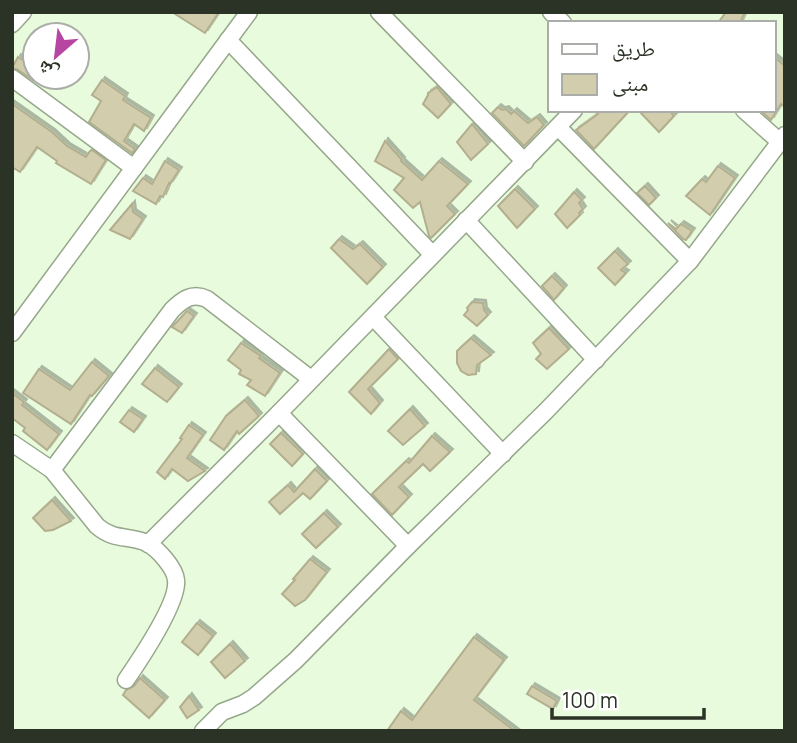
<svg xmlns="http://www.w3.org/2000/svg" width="797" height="743" font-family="Manrope,'Noto Naskh Arabic',sans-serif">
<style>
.building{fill:#d2cead;stroke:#b2ae8e;stroke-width:2;filter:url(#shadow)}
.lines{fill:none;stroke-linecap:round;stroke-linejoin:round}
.minor-casing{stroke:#96a78b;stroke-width:19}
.minor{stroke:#fff;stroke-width:16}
</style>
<defs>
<filter id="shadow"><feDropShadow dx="3" dy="-3" stdDeviation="0" flood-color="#0004"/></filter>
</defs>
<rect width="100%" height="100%" fill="#e8fbdc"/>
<g class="building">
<polygon points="172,12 219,12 205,33"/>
<polygon points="726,12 745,12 740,23 718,23"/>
<polygon points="18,57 35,68 35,77 33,80 18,70 12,68"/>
<polygon points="774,57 785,66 785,107 781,104 771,120 760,110 774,110"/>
<polygon points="102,80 125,96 123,100 151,118 144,131 134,124 124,141 135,149 132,153 89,122 101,101 92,95"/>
<polygon points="437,87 451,104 438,118 423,104 428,95 428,93"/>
<polygon points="12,104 52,132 67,146 86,157 90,151 92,150 106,160 91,184 56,163 57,161 37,147 20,172 12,167"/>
<polygon points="498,107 502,110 506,109 511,114 514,111 528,123 537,117 544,125 524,146 492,113"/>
<polygon points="594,110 630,110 594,149 576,130 598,114"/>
<polygon points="638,110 669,110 674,116 659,132"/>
<polygon points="472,124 488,144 471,160 457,142"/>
<polygon points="385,141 402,160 401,161 422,180 439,161 468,184 447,206 455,214 431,238 429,236 420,202 413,208 394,190 404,178 375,161"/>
<polygon points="165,161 179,170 170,184 169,183 163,197 160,196 156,204 133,191 143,178 152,184"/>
<polygon points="718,166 735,178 710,215 686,196 702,179 706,182"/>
<polygon points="645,186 656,198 649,205 637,193"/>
<polygon points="515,189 535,209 517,228 498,206"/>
<polygon points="574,192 582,200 579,203 583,209 579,213 580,215 567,228 555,214"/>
<polygon points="132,204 133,212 143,219 130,239 110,230"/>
<polygon points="668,223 676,229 681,224 692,231 686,240 683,239"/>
<polygon points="339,239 353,249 360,244 383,267 367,284 331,248"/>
<polygon points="615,251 628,264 621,270 626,273 615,285 598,268"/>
<polygon points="552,276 564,288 554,300 542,286"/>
<polygon points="472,302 483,303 484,310 488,315 477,326 464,315 468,310 467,308"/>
<polygon points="187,311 194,316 182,333 172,327"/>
<polygon points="549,328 569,349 547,369 536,359 541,354 533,343"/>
<polygon points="471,338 491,355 477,365 476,374 468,375 461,371 457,363 457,351"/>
<polygon points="241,343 261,356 259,358 280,373 265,396 247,385 251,380 239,374 241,370 228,360"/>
<polygon points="389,349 398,359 368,389 380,403 371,414 349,392"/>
<polygon points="92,362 109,376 92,396 90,395 71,424 23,393 39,369 70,390"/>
<polygon points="155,368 179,387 167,402 142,384"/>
<polygon points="12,393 24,402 22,405 59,434 47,450 23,431 25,428 12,418"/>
<polygon points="245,400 259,416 239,434 237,431 224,450 210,440 226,416"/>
<polygon points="410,409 425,426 403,445 388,431"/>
<polygon points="129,410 143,419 134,432 120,422"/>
<polygon points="189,425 203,435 187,458 205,471 188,481 172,469 165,479 157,472 182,439 180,438"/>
<polygon points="281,433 303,454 292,466 270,444"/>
<polygon points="432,436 450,452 430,471 423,464 399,487 409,497 392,515 372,494 406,461 409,463"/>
<polygon points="315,469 327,481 310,499 303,493 280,514 269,502 288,485 294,492"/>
<polygon points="52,500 71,521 53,530 45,531 33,518"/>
<polygon points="324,513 338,527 316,548 302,534"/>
<polygon points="310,559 327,572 305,600 295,606 282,594 295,580 293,579"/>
<polygon points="197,623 213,636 198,655 182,642"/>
<polygon points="474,637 504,660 474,700 515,731 387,731 401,711 412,720"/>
<polygon points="230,644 245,661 225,678 211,662"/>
<polygon points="140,678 165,700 149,718 123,695 126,690 134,686"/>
<polygon points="532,686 557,701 553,709 527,694"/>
<polygon points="189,696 199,710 187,718 180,707"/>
</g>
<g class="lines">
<defs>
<g id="minor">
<polyline points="379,12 525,162"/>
<polyline points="551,12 563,23"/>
<polyline points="12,24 23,12"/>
<polyline points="228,40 432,254"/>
<polyline points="12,78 134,168"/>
<polyline points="744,110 779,141"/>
<polyline points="558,127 690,261"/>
<polyline points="466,220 596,360"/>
<polyline points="373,317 503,454"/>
<polyline points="12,333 249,12"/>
<polyline points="279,413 408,546"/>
<path d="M12,443L52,470L97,526C114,541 129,535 147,543C158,549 175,568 176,580C179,602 139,661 126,680"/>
<path d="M52,470L172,310C182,300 192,292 207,299L311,379"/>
<polyline points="148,544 279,413 574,110"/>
<polyline points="203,731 222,712 243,704 254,697 296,660 408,546 546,411 690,261 785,135"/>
</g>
</defs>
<use href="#minor" class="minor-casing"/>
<use href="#minor" class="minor"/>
</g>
<rect width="797" height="743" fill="none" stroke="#2b3226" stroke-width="28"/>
<rect x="548" y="21" width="228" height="91" fill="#ffffff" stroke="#aaada8" stroke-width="2"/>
<rect x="562" y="44" width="35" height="10" fill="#ffffff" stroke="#aaada8" stroke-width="2"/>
<text x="612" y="56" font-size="21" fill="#2b3226">طريق</text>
<rect x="562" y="74" width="35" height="21" fill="#d2cead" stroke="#aaada8" stroke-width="2"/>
<text x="612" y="91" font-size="21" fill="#2b3226">مبنى</text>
<g transform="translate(56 56) rotate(208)"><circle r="33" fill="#ffffff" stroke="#aaada8" stroke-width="2"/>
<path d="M0-5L12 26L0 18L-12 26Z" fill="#b646a2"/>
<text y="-10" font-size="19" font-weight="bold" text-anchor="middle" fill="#2b3226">ش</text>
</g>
<path d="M552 708v10h152v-10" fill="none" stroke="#2b3226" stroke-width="3.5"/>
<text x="562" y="708" font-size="21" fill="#2b3226" stroke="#ffffff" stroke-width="5" paint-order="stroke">100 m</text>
</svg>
